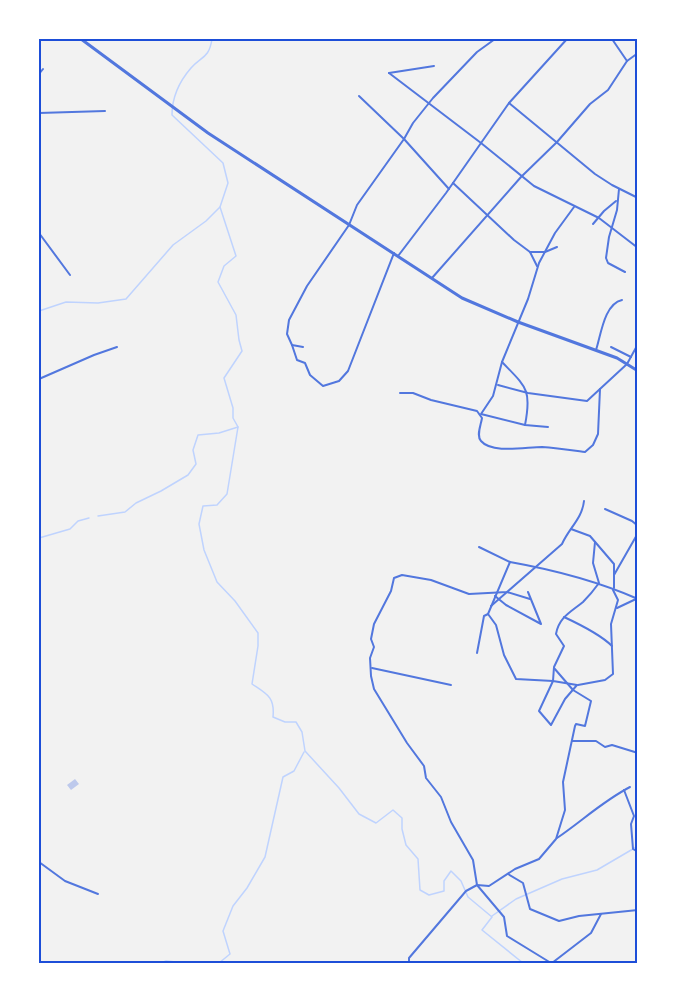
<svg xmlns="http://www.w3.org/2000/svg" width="677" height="1002" font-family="'Roboto Condensed',sans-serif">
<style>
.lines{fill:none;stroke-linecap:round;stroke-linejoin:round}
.stream{stroke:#bfd3fe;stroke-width:1.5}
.building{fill:#bdc9ec}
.minor{stroke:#5277de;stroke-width:2}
.tertiary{stroke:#5277de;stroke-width:3}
.neatline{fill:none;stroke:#1d4ed8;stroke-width:2}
</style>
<rect width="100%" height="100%" fill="#f2f2f2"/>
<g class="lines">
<g class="stream">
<path d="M212,39C209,59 201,56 191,68C178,83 172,97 172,115L223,163L228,183L220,207L236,256L224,266L218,282L236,315L239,340L242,351L224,378L233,408V418L238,427L227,494L217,505L203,506L199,524L204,550L217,582L235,601L258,633V646L252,684C267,694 275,697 273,717L285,722H296L302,732L305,751L339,788L359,814L376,823L393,810L402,818V829L406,845L418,859L420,890L429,895L444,891V881L451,871L461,881L468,897L492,917L482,930L523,963"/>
<polyline points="39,311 66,302 98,303 126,299 173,245 206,221 220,207"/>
<polyline points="98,516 125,512 136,503 161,491 188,475 196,464 193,450 198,435 219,433 238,427"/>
<polyline points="39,538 70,529 78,521 89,518"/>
<polyline points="492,916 516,899 562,879 597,870 638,846"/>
<polyline points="161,963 166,961 186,963"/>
<polyline points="219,963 230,954 223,931 233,906 247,888 265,857 283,777 294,771 304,752"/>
</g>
</g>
<polygon class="building" points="75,779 79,784 71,790 67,785"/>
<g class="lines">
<g class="minor">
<polyline points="612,39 627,61"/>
<polyline points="389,73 481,143 534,186 599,218 638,248"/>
<polyline points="389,73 434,66"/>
<polyline points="39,74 43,69"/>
<polyline points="359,96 404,139 449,189"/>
<polyline points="509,103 595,174 612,185 638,198"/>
<polyline points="39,113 105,111"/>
<polyline points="453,183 514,240 530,252 545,252 557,247"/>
<polyline points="619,189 617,210 609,237 606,258 608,263 625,272"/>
<polyline points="638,215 638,218"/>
<polyline points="593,224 604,211 616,201"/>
<polyline points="39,233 70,275"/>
<polyline points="530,252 537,266"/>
<polyline points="398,256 446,193 509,103 567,39"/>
<polyline points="432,278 521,177 557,142 590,104 608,90 627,61 638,53"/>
<polyline points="292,345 297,360 305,363 310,375 323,386 339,381 348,371 394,253"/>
<polyline points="303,347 292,345 287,334 289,320 307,286 349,225 357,205 404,139 413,123 433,98 477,52 495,39"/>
<polyline points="611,347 631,357"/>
<path d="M596,350C601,335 604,304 622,300"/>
<path d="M502,362C526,387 532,389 525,425"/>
<polyline points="39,379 94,355 117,347"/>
<polyline points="498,385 528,393 587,401 627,364 638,344"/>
<path d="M400,393H413L431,400L477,411L482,418C481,425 476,436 481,441C492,454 526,447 542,447C556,448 570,450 585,452L593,445L598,434L600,389"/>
<polyline points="548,427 525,425 481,414 493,396 502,362 528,299 539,263 555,233 574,207"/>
<polyline points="605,509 632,521 638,526"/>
<polyline points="571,529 590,536 614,564 614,588"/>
<path d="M595,542L593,563L599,583C594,590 589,596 583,602C571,612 559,617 556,634L564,646L554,667L553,681L577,685L565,699L551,725L539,711L553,681L516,679L504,655L496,625L488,614L510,562C555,570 597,581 638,599"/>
<polyline points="479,547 510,562"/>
<polyline points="614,575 638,533"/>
<polyline points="495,596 506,605 541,624 528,592"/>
<polyline points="491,606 507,592 530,599"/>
<polyline points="617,608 636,599"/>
<path d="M564,617C579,624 601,635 612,646"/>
<polyline points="477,653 484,616 488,614"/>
<polyline points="372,668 451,685"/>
<polyline points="578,685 605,680 613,674 611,624 618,600 613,590"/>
<polyline points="572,741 596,741 605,747 612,745 638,753"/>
<polyline points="624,790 634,816 631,824 633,849 638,852"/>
<path d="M557,838C582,821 603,801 630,787"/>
<polyline points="39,862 65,881 98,894"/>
<polyline points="508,874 523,883 530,909 559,921 579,916 638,910"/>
<polyline points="409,963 409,958 466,891 477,885 489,886 515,869 539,859 556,839 565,810 563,782 575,726 576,724 585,726 591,701 573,690 554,668"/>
<path d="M551,963L507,936L504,917L477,885L473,860L451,822L441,797L426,778L424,766L407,743L374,689L371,676L370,658L374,647L371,639L374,624L391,591L394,578L402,575L431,580L469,594L507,592L562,544C569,528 582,519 584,501"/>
<polyline points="552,963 591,933 601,914"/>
</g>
<polyline class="tertiary" points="81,39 208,133 462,298 518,322 617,358 638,371"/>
</g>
<rect width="677" height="1002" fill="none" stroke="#ffffff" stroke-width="81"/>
<rect x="40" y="40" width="596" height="922" class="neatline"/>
</svg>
